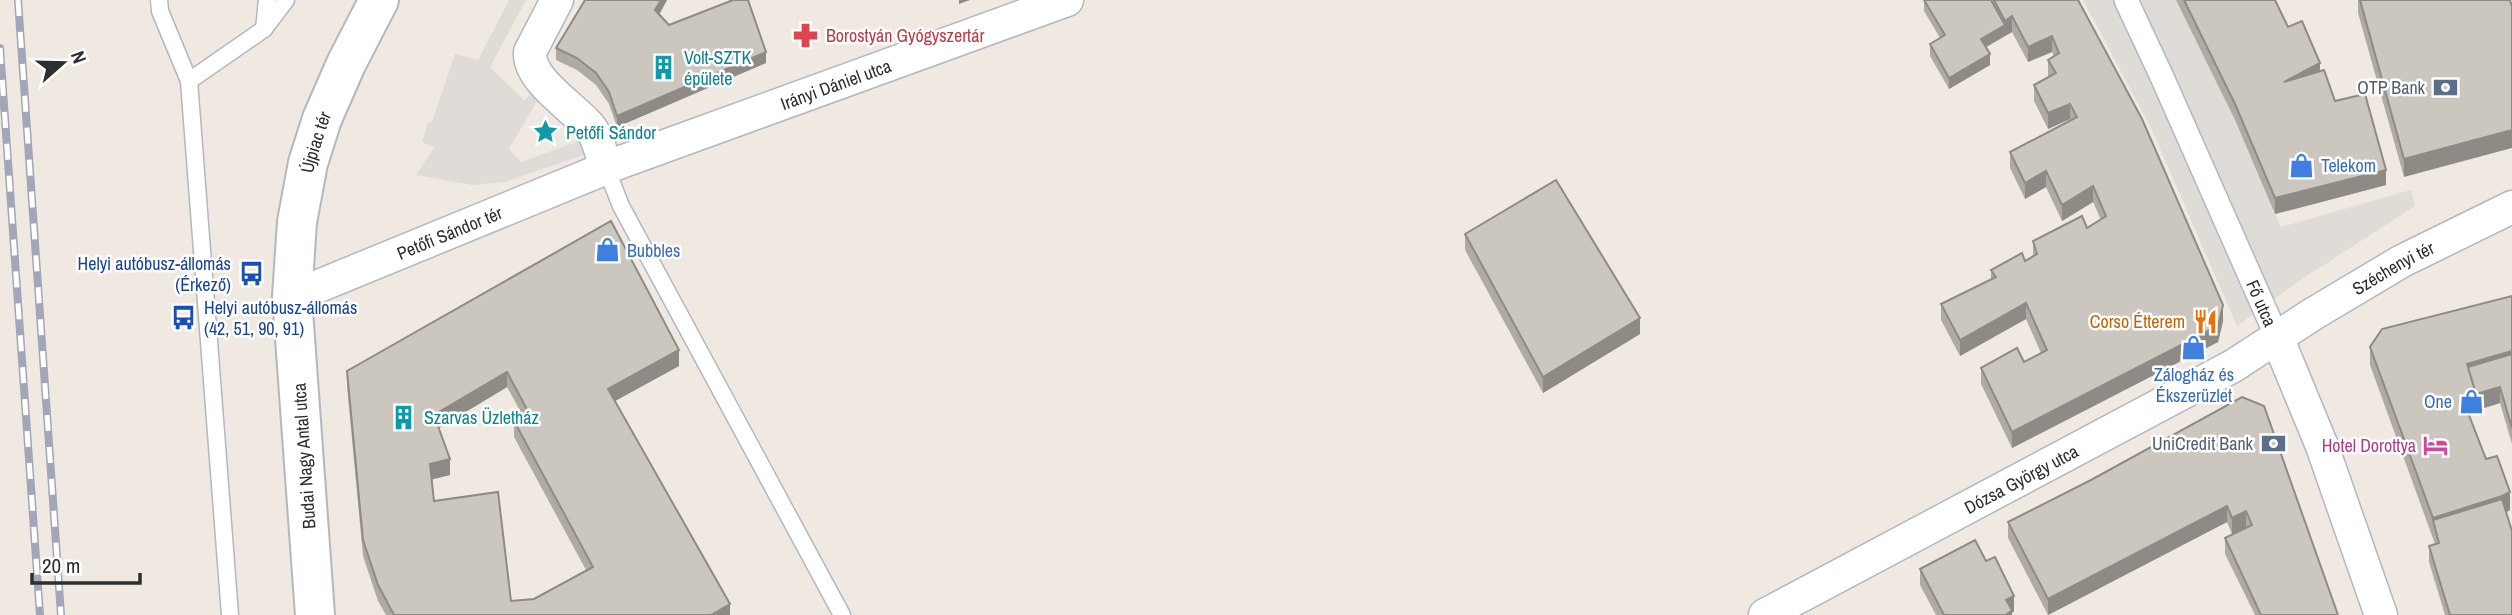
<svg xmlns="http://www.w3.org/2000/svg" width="2512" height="615" font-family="'Archivo Narrow',sans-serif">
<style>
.plaza{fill:#dfdcd8}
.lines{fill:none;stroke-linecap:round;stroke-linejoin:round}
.service-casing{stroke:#b4b7c1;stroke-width:19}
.pedestrian-casing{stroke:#b4b7c1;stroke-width:26}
.minor-casing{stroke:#b4b7c1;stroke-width:35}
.tertiary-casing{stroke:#b4b7c1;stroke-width:42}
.service{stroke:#fff;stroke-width:16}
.pedestrian{stroke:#fff;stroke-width:23}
.minor{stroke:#fff;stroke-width:32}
.tertiary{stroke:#fff;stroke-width:38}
.rail-casing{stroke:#a3a6b8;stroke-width:8}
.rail{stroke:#fff;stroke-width:5;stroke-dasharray:16;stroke-linecap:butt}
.wall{fill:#afaba4;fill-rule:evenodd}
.shaded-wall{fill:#8e8b86}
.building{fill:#cbc7bf;stroke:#8e8b86;stroke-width:2;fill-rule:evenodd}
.labels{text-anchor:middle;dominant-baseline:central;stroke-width:5;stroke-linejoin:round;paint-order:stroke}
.health-label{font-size:18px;fill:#be3a42;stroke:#fff;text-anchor:start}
.culture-label{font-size:18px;fill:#0d838f;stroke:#fff;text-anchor:start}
.street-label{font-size:18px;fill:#2e2e2e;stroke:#fff}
.service-label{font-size:18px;fill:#4e5e75;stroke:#fff;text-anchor:end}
.shop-label{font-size:18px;fill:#366cbe;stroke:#fff;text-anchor:start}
.transit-label{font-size:18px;fill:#164399;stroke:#fff;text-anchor:end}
.food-label{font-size:18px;fill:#c56008;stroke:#fff;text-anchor:end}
.hotel-label{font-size:18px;fill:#b23c85;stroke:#fff;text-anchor:end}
</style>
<rect width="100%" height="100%" fill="#efe9e1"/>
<g class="plaza">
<polygon points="509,0 526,0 490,67 525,101 538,82 544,89 509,149 521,162 587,138 592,152 505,182 472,185 416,175 434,148 422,142 428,123 432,122 455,54 478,60"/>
<polygon points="2083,0 2177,0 2235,120 2281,227 2411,190 2415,206 2296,283 2237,326 2152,130"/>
</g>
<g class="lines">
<defs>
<g id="service">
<polyline points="159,0 160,11 189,81 230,615"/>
<polyline points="264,29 267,0"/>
<polyline points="189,81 264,29 286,0"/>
<polyline points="606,168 621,206 842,615"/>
</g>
<g id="pedestrian">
<path id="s1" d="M2126,0L2162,77L2277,337"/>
</g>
<g id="minor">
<path d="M557,0L530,52C528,80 572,106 590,127C598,137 602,156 606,168"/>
<path id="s2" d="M292,297L621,162L1067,0"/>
<polyline points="2277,337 2322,446 2381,615"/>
<path id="s3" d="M1765,615L2233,366L2313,314L2402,261L2512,207"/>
</g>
<g id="tertiary">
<path id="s4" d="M315,615L292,297L297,222L308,163L322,119L346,64L379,0"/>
</g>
</defs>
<use href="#service" class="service-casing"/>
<use href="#pedestrian" class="pedestrian-casing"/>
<use href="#minor" class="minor-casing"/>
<use href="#tertiary" class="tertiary-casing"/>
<use href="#service" class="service"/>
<use href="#pedestrian" class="pedestrian"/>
<use href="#minor" class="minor"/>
<use href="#tertiary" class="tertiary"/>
<defs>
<g id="rail">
<polyline points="18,0 61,615"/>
<polyline points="0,48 40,615"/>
</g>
</defs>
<use href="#rail" class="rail-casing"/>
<use href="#rail" class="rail"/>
</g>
<g class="wall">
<polygon points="585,0 667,0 659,15 669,25 766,63 617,127 609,104 596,85 577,70 556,60 556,48"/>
<polygon points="1924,0 2078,0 2223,321 2218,342 2012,448 1981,384 1981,368 2024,362 2041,353 2026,319 1960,356 1941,320 1941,304 1991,280 1991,270 2025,261 2033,257 2033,241 2087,228 2101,220 2093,202 2062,221 2046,187 2025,199 2010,168 2010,152 2071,120 2070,119 2048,129 2034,101 2034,85 2048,77 2048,60 2054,56 2052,52 2028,62 2012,32 1986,47 1990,65 1949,89 1930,56 1930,44 1940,38 1924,11"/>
<polygon points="2176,0 2275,0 2288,27 2320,71 2335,101 2386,185 2275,214 2235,120"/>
<polygon points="2358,0 2510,0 2404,177 2358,13"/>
<polygon points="1465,234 1640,334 1543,393 1465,250"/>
<polygon points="2512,296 2512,444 2500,403 2468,413 2486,459 2510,510 2506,512 2512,615 2445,615 2429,562 2429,546 2435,544 2370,365 2370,347"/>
<path d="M679,366L614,401L730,615H386L378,601L363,556L347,386V371ZM507,387L523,416L514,421V437L586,570L534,599L511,601L434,501L432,479L450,475L439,428Z"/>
<polygon points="2242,397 2338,615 2255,615 2225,554 2225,538 2246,528 2246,527 2232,534 2227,522 2048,615 2008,538 2008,522 2091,480"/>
<polygon points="1920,569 2014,611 2012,613 2012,615 1936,615 1920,585"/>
</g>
<g class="shaded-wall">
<polygon points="661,0 667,0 655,22 655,10"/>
<polygon points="959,0 970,0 959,4"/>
<polygon points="2012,16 2012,32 2005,36 2005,21"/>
<polygon points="2005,25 2005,36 1981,50 1981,39"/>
<polygon points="2052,36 2052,52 2028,62 2028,47"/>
<polygon points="766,52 766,63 617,127 617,116"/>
<polygon points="1990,54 1990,65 1949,89 1949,78"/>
<polygon points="2320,63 2320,79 2284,82"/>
<polygon points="2070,104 2070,119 2048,129 2048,113"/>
<polygon points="2512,130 2512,148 2404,177 2404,159"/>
<polygon points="2386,170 2386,185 2275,214 2275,198"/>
<polygon points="2046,171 2046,187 2025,199 2025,183"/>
<polygon points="2093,186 2093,202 2062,221 2062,205"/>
<polygon points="2026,303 2026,319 1960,356 1960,340"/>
<polygon points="2223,305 2223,321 2218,342 2012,448 2012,432"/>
<polygon points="1640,318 1640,334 1543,393 1543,377"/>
<polygon points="679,350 679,366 608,405 608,389"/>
<polygon points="2512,351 2512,369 2472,381 2467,364"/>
<polygon points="507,372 507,387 434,431 434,415"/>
<polygon points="2500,387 2500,403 2462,415 2462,397 2476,392"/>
<polygon points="450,459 450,475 430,480 430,464"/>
<polygon points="2510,492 2510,510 2502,515 2433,520 2433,518"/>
<polygon points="2227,506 2227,522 2048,615 2048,599"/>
<polygon points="2246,511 2246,527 2232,534 2232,518"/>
<polygon points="2014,596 2014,611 2012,613 2012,615 2006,615 2006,600"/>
<polygon points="730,604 730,615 711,615"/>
</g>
<g class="building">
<polygon points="585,0 661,0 655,10 669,25 733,0 748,0 766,52 617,116 609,92 596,73 577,58 556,48"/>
<polygon points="1924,0 1991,0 2005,25 1981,39 1990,54 1949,78 1930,44 1945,35"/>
<polygon points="1994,0 2078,0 2142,119 2223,305 2218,326 2012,432 1981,368 2017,348 2024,362 2047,350 2026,303 1960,340 1941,304 1996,277 1991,270 2022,253 2025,261 2037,254 2033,241 2082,216 2087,228 2106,216 2093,186 2062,205 2046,171 2025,183 2010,152 2077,117 2070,104 2048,113 2034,85 2056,73 2048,60 2059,53 2052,36 2028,47 2012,16 2005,21"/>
<polygon points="2184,0 2275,0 2288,27 2302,21 2320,63 2284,82 2324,70 2335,101 2365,94 2386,170 2275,198 2235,104"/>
<polygon points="2360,0 2510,0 2512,7 2512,130 2404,159"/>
<polygon points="1556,180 1640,318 1543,377 1465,234"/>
<path d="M611,221L679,350L608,389L730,604L711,615H394L378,585L363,540L347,371ZM507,372L529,413L514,421L593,567L534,599L511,601L498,492L434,501L430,464L450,459L434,415Z"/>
<polygon points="2512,296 2512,351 2467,364 2476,392 2462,397 2486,459 2497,456 2510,492 2502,496 2433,518 2370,347 2382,329"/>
<polygon points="2512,354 2512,428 2500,387 2476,394 2468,367"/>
<polygon points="2242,397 2264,406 2338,615 2261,615 2225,538 2252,525 2246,511 2232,518 2227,506 2048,599 2008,522 2091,480"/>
<polygon points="2502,499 2512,531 2512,615 2450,615 2429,546 2439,543 2433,520"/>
<polygon points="1975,540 1986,561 1995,557 2014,596 2006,600 2012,610 2006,615 1944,615 1920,569"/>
</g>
<defs>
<symbol id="pharmacy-bare" viewBox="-9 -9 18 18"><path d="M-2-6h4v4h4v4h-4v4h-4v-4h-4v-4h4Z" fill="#e0444e" stroke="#fff" stroke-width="2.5" paint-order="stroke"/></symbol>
<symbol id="building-bare" viewBox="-9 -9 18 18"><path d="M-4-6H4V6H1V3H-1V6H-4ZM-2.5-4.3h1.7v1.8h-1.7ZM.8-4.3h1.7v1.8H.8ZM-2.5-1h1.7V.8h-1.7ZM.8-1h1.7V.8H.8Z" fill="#0f9aa8" stroke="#fff" stroke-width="2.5" paint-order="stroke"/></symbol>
<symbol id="bank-bare" viewBox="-9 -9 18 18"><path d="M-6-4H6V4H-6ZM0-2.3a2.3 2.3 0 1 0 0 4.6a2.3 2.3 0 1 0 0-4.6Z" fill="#5c6f8a" stroke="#fff" stroke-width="2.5" paint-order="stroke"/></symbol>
<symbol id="sight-bare" viewBox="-9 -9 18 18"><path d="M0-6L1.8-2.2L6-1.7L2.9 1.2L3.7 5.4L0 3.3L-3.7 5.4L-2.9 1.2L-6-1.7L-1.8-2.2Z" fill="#0f9aa8" stroke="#fff" stroke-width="2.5" paint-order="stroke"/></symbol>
<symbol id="shop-bare" viewBox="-9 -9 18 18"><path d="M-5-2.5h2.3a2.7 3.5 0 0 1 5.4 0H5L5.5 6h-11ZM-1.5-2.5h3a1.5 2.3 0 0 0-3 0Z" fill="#3f7fe0" stroke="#fff" stroke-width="2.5" paint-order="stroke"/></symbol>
<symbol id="bus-bare" viewBox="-9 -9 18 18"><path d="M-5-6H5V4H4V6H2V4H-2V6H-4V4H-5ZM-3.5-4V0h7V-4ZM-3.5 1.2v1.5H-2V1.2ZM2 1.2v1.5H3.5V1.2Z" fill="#1a4fb4" stroke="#fff" stroke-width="2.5" paint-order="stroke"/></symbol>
<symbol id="restaurant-bare" viewBox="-9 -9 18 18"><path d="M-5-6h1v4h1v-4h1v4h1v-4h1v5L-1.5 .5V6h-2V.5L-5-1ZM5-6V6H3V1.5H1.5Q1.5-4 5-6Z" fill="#e8710a" stroke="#fff" stroke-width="2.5" paint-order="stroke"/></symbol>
<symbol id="hotel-bare" viewBox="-9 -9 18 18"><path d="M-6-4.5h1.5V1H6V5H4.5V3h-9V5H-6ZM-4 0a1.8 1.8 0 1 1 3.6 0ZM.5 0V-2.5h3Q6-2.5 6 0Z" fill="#d1479c" stroke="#fff" stroke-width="2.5" paint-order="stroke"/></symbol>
</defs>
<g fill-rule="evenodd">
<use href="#pharmacy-bare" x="788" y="18" width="35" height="35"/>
<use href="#building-bare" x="646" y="50" width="35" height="35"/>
<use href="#bank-bare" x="2428" y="70" width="35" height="35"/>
<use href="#sight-bare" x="528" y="114" width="35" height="35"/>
<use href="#shop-bare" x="2284" y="148" width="35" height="35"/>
<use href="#shop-bare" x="590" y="232" width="35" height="35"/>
<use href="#bus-bare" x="234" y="256" width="35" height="35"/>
<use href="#bus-bare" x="166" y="300" width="35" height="35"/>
<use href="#restaurant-bare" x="2188" y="304" width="35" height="35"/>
<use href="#shop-bare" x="2176" y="330" width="35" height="35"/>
<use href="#shop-bare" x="2454" y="384" width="35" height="35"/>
<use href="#building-bare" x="386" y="400" width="35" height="35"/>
<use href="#bank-bare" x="2256" y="426" width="35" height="35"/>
<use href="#hotel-bare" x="2418" y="428" width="35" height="35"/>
</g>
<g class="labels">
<g class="health-label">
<text x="826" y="35">Borostyán Gyógyszertár</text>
</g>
<g class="culture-label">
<text x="684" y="57">Volt-SZTK<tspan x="684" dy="21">épülete</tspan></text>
<text x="566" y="132">Petőfi Sándor</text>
<text x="424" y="417">Szarvas Üzletház</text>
</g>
<g class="street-label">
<text stroke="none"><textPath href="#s2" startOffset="584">Irányi Dániel utca</textPath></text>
<text stroke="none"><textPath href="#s4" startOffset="476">Újpiac tér</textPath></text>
<text stroke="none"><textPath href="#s2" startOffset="170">Petőfi Sándor tér</textPath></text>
<text stroke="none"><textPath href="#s3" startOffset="718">Széchenyi tér</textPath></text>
<text stroke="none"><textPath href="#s1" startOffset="332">Fő utca</textPath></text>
<text transform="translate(304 456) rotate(-94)">Budai Nagy Antal utca</text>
<text stroke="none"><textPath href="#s3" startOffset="290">Dózsa György utca</textPath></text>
</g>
<g class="service-label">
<text x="2425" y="87">OTP Bank</text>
<text x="2253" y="443">UniCredit Bank</text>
</g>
<g class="shop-label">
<text x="2321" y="165">Telekom</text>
<text x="627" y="250">Bubbles</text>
<text x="2194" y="374" text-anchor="middle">Zálogház és<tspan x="2194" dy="21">Ékszerüzlet</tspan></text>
<text x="2452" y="401" text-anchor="end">One</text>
</g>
<g class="transit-label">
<text x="231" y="263">Helyi autóbusz-állomás<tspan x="231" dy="21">(Érkező)</tspan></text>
<text x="204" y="307" text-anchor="start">Helyi autóbusz-állomás<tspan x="204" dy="21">(42, 51, 90, 91)</tspan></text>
</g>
<g class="food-label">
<text x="2185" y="321">Corso Étterem</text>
</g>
<g class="hotel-label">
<text x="2416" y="445">Hotel Dorottya</text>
</g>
</g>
<g transform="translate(63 63) rotate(70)" stroke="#ffffff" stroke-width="5" paint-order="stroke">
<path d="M0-5L12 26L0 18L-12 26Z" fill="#2e2e2e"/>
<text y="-10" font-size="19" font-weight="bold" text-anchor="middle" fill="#2e2e2e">N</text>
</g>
<path d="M32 573v10h108v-10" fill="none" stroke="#2e2e2e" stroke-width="3.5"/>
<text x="42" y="573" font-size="21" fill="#2e2e2e" stroke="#ffffff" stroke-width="5" paint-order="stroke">20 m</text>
</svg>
